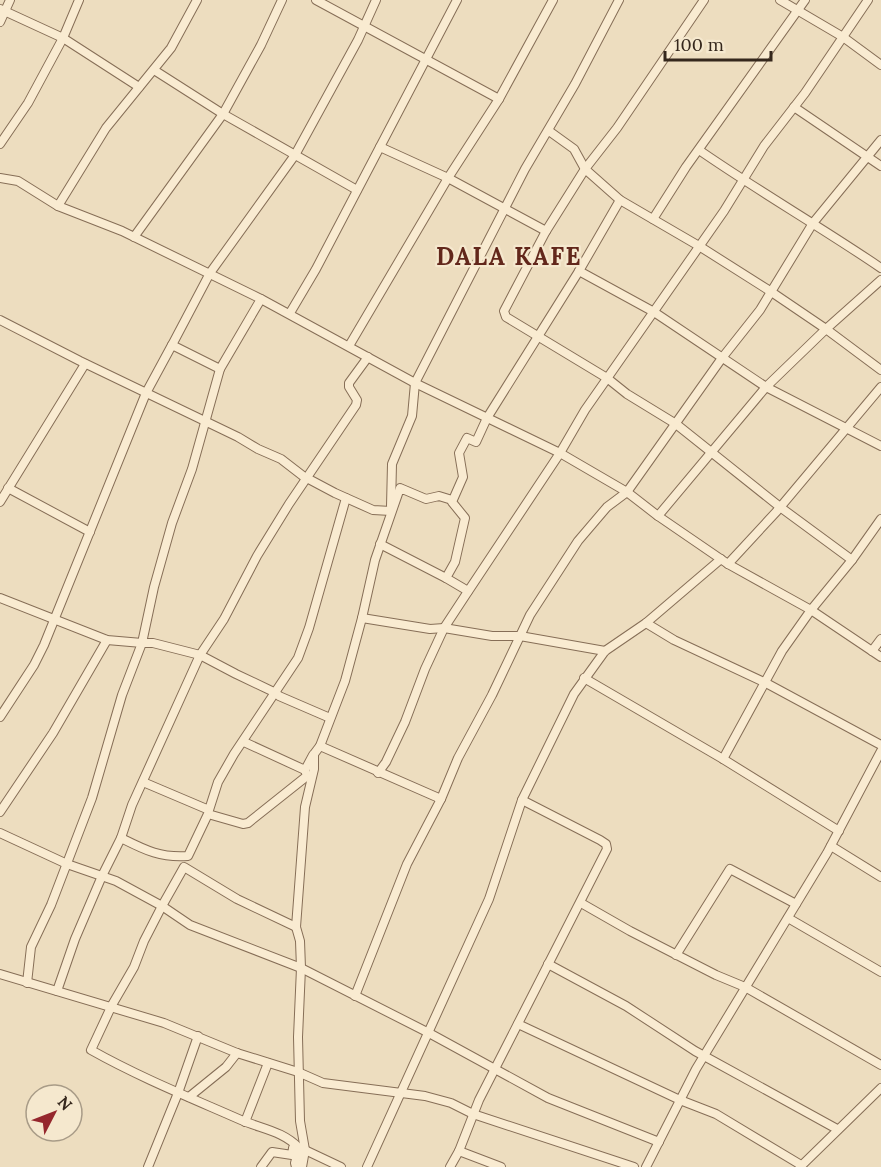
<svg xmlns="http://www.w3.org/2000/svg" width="881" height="1167" font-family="Lora,serif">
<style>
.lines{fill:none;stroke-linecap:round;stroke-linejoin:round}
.street-casing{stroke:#866e57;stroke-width:10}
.street{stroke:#f9ebd1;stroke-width:8}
.labels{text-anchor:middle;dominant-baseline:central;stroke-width:4.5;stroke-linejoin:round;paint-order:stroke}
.district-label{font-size:24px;font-weight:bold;letter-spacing:1.5px;fill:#62271b;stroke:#f5e8ce}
</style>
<rect width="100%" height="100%" fill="#edddbf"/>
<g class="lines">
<defs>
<g id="street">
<polyline points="316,0 499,99"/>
<polyline points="704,0 617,128 585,169 546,231 504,311 506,317 607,378 627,394 676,424 780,507 852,560"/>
<polyline points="780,0 843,37 881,65"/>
<polyline points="0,9 63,38 139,87"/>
<polyline points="0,22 10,0"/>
<polyline points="154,70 223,114 357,190"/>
<polyline points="794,107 881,166"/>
<polyline points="549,131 574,149 585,169 620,200 699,246 770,291 826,329 881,370"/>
<polyline points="0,144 28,103 63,38 79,0"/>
<polyline points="380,147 448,178 546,231"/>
<path d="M699,150C758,191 821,227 881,268"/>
<polyline points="0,178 18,181 58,206 122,231 261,299 415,383 560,453 627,492 658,516 728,564 811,610 881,657"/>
<polyline points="58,206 106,128 171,48 197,0"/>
<polyline points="653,219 686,167 805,0"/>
<polyline points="134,237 223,114 261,45 282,0"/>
<polyline points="579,271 654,312 766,387 881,446"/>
<polyline points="290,313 316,269 457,0"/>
<polyline points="0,320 80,361 238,437 258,449 281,459 303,476 335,493 373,510 391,511"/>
<polyline points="172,345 210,273 295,155 358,40 376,0"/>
<polyline points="349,346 448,178 499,99 553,0"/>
<polyline points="8,488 90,532"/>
<polyline points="0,502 85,364"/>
<polyline points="391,506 392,464 412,416 415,383 525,169 575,84 619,0"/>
<polyline points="658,516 766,387 826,329 881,280"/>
<polyline points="380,544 446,578"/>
<polyline points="728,564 777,511 881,387"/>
<polyline points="468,591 446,578 455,562 465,518 452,502 463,477 459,453 467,438 476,442 487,418 579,271 620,200"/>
<polyline points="0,598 107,640 142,643 153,643 200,655 236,674 276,693 279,696 330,718"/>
<polyline points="362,618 430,629 444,628 492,636 520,636 605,651"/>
<polyline points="646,623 674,640 766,683 881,745"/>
<polyline points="872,651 881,639"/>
<polyline points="584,678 723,759 839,831"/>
<polyline points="0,717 34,665 44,645 146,393 172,345 220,369"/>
<polyline points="244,742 305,770"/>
<polyline points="320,746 441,799"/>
<polyline points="723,759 782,651 811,610 852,560 881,519"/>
<polyline points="378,773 386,762 405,722 425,669 444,628 465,596 560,453 585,410 724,211 764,146 805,93 868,0"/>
<polyline points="143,782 209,810 218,782 234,754 298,658 309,628 346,498"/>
<polyline points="0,812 53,733 107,640"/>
<polyline points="0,833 67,864 116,881 162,906 190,925 301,968 429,1033 548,1098 659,1142"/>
<path d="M121,838C145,850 160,858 188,856L208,814L243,824L248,823L307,776L305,770L313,755"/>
<polyline points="831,846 881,877"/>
<polyline points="581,903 630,931 716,975 745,987 881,1065"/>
<polyline points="788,918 881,972"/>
<polyline points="676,955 730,869 796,904"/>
<polyline points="548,964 626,1006 695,1051 837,1129"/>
<polyline points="0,974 164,1023 237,1053 298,1072 323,1083 425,1096 451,1103 473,1114 634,1167"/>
<polyline points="27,983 31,947 51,905 92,798 122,695 142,643 154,587 172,523 192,469 220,369 261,299"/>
<polyline points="57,991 75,939 102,876 121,838 132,805 200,655 224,619 257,556 289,504 356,405 357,400 349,387 349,383 368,357"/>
<polyline points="355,996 407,864 441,799 458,758 492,695 530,615 578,541 607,507 627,492 722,358 760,310 813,223 881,140"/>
<polyline points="518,1024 680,1100 716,1114 801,1165"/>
<polyline points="189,1097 226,1067 237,1053"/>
<polyline points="245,1122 268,1063"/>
<polyline points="305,1150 341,1167"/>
<polyline points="459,1151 501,1167"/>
<polyline points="148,1167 178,1093 198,1036"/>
<polyline points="261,1167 272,1152 292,1155 293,1148"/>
<path d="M296,1167L295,1163L299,1148C283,1131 262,1129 241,1120C191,1098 139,1077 91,1050L112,1005L134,967L144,941L162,906L184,867L237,899L296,927"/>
<polyline points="302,1167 305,1150 300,1121 298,1037 301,968 300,941 296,927 305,807 314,769 314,754 320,746 345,681 362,618 375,560 400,488 426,499 439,496 452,500"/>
<polyline points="367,1167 489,899 522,800 574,694 605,651 646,623 721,559"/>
<polyline points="450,1167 459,1151 479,1100 607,849 606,844 600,840 522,800"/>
<polyline points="646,1167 696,1069 827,853 881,751"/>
<polyline points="800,1167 881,1088"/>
</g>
</defs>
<use href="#street" class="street-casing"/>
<use href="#street" class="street"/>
</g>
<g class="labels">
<g class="district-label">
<text x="509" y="256">DALA KAFE</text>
</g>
</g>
<g transform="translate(54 1113) rotate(48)"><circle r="28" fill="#f5e8ce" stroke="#a89b87" stroke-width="1.5"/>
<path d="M0-4.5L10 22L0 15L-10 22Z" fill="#95272d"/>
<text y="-9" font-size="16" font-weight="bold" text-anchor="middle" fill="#35271c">N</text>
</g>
<path d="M665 51v9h106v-9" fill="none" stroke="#35271c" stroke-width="3"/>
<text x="674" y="51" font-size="18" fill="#35271c" stroke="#f5e8ce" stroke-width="4.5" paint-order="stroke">100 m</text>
</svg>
